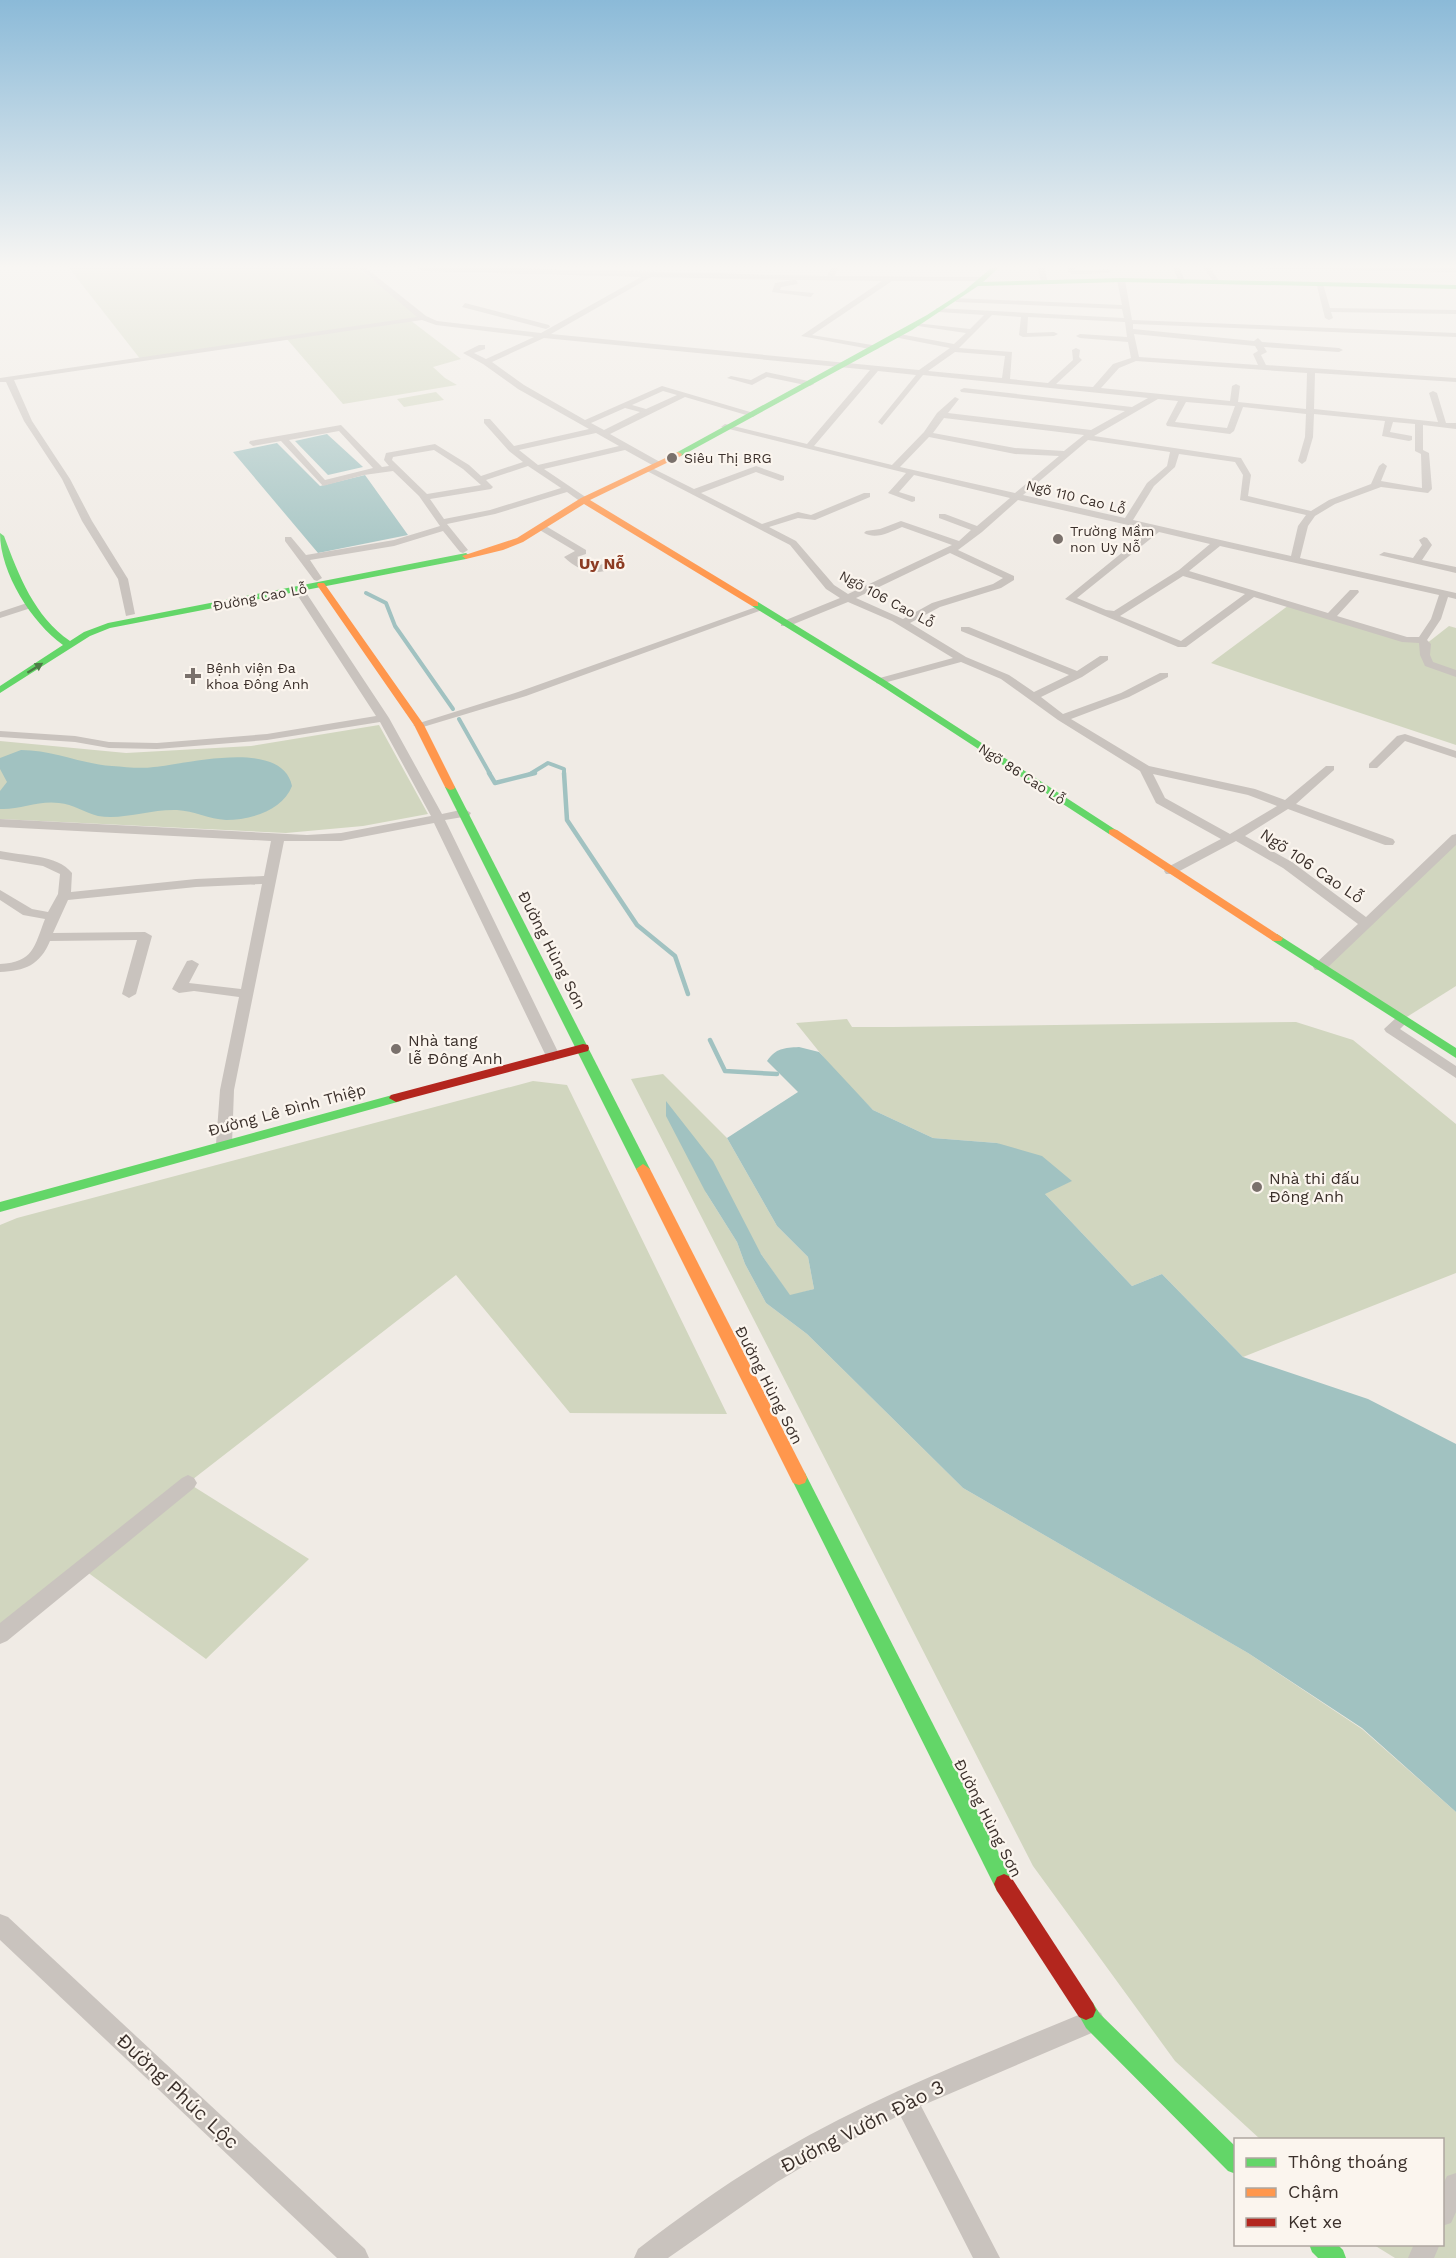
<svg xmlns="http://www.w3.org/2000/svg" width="1456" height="2258" font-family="'Work Sans',sans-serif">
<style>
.green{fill:#d1d6bf}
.water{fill:#a1c2c1}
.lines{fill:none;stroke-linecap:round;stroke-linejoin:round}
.stream-far1{stroke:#a1c2c1;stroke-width:4}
.stream{stroke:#a1c2c1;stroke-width:4.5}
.street{fill:#c9c3be;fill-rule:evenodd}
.fast{fill:#63d668;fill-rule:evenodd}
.slow{fill:#ff974d;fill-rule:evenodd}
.jam{fill:#b3261e;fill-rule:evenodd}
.oneway{fill:#4d7b46}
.poi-dot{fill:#7a716c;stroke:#fbf5ee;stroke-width:2}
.labels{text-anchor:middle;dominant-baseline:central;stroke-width:4.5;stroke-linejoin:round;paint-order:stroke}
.far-poi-label{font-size:14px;fill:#3b302b;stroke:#fbf5ee;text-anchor:start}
.far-street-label{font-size:14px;fill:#3b302b;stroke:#fbf5ee}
.far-quarter-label{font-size:16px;font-weight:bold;fill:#8c3b22;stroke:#fbf5ee}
.street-label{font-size:16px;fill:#3b302b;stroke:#fbf5ee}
.poi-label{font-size:16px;fill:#3b302b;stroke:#fbf5ee;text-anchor:start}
.near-street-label{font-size:20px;fill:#3b302b;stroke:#fbf5ee}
</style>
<rect width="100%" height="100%" fill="#f0ebe5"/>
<g class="green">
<polygon points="66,264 352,264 423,318 410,320 461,359 433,367 445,378 457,385 343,404 286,338 141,360"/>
<polygon points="436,392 444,400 404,407 397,399"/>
<polygon points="1289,605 1426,644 1449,626 1456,628 1456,745 1211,663"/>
<polygon points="379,725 428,814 363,826 286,833 0,819 0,741 126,753 251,746"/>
<polygon points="1456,841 1456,986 1402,1020 1320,967"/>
<polygon points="847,1019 852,1027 893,1027 1296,1022 1353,1040 1456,1124 1456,1273 1243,1357 1162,1274 1132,1286 1044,1193 1071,1181 997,1143 933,1138 873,1110 833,1069 796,1023"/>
<polygon points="663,1074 727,1138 777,1226 808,1257 814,1289 790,1296 761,1254 705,1191 737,1242 745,1264 766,1303 807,1334 963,1488 1248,1653 1362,1729 1456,1812 1456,2258 1395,2258 1374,2245 1442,2244 1442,2140 1260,2139 1175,2061 1033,1866 631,1079"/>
<polygon points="533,1081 567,1085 727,1414 570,1413 456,1275 188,1483 309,1559 206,1659 83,1569 0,1633 0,1225 17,1218"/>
</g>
<g class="water">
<polygon points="327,434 363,467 328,475 295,441"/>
<polygon points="277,443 320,486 365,475 408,535 318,553 233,452"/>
<path d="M21,750C53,750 81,764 112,766C126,767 140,769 154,767C188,764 282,738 292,786C283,810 251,820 226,820C209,819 194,811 177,810C150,809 125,820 98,816C85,813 73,804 59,803C39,800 20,810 0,809V791L7,782L0,769V758Z"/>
<path d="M799,1047L819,1052L873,1110L933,1138L997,1143L1042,1156L1072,1181L1045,1194L1132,1286L1162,1274L1243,1357L1368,1399L1456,1444V1812L1362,1728L1248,1653L963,1488L807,1334L766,1303L745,1264L737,1242L705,1191L666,1116V1101L713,1161L761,1254L790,1295L814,1289L808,1257L777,1226L727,1138L798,1092L767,1061C776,1048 784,1048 799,1047Z"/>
</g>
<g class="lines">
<g class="stream-far1">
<polyline points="366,593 386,603 395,626 453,709"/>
<polyline points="459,719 490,774"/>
<polyline points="530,774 548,763 564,769 564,774"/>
</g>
<g class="stream">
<polyline points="489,773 495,783 535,773"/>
<polyline points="564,773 567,820 637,925 675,956 688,994"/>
<polyline points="710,1040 725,1071 777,1074"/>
</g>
<g class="street">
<path d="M354,264H361L426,316L437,321L541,333L641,277L423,271L415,267L417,264H424L423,266L827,276L834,264H841L834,276L986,277L983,281H892L812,335L878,346L879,348L875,350L801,336L882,281L796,280L798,284L781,287L780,290L814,293L811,297L772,292L775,283L793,280L651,277L551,334L919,370L950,348L894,337V333L954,344L966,333L911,325L915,323L970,329L984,315L939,312L936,308L1124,318L1122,309L956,302L953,298L1122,305L1117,280L1121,278L1125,280L1132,320L1456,333V337L1133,324V329L1254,341L1258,338L1262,342L1339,348L1343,350L1339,352L1264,347L1267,352L1261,355L1266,365L1456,378V382L1315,373L1314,409L1438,422L1429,393L1433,391L1437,393L1446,423H1456V429L1423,425V450L1429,453L1432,489L1428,493L1381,487L1335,504L1315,516L1308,526L1300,558L1456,593V599L1448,597L1441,619L1427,640L1431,644L1430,655L1433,662L1456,670V677L1425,666L1420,655L1419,643L1402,642L1254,597L1186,647H1178L1065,599L1150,530L1018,500L982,532L958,550L1014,576V580L1001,588L940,607L910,623L966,657L1009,675L1034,692L1069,675L961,631V627H969L1077,671L1100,656H1108V660L1082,677L1041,697L1063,714L1121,693L1160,673H1168V677L1129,697L1071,719L1149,766L1255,789L1285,800L1326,766H1334V770L1296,804L1393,839L1395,842L1393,845H1385L1288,809L1245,836L1292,862L1366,917L1452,835L1456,834V845L1325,970H1315L1313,967L1315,964L1358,924L1283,868L1236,841L1174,874H1166L1164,871L1166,868L1221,839L1156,803L1140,771L1058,720L1001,679L961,662L880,684L876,683V679L953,658L892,621L848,602L789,626H781V622L840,598L826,589L790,545L645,470L652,468L694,489L756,466L784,476V480L781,481L756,472L701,493L762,524L798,512L811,515L864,493H870V497L815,520L798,518L769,527L796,541L834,585L848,594L952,545L902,527C890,532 876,540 864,533L866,531L880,529L901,521L959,541L971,530L939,518V514H945L977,526L1010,498L914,475L899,492L915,497V501L912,502L888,493L906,473L721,427L725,424L807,444L870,370L544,338L492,362L524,385L585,420L662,386L757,414L753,417L685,397L610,434L660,462V466H654L625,450L544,469L587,498V502H581L567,492L495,514L447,524L468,550L463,553L460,552L443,531L394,546L310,560L322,578L317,581L314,580L285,541V537H291L306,555L394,540L440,526L419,496L393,471L364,475L323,486L281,441L253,446L249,443L250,441L341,425L382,467L389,466L384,460L386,453L435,444L469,465L481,476L523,462L509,451L484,423V419H490L514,446L589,429L518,389L483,364L463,353L479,345H485V349L474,353L486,359L534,337L436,325L422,320L14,380L32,421L70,479L92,521L128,579L135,614L126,616L118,579L82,521L62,479L24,421L6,382H0V378L417,317ZM992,315L1021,317L1019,335L1023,337L1054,336L1058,334L1054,332L1027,333L1028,317L1125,322L1127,337L1080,334L1076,336L1080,338L1128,342L1131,358L1113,364L1093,387L1056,384L1082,360L1079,357L1080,350L1076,348L1072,350L1073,360L1048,383L1010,379L1012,352L959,348ZM1134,334L1255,346L1258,351L1253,354L1258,365L1139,357ZM955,352L1005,356L1002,378L928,371ZM1136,361L1307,373L1306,409L1238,402L1240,386L1236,384L1232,386L1230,401L1101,388L1119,368ZM878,371L916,375L878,422L882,425L923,375L1148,398L1132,407L964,388L960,390L961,392L1125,411L1091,430L948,413L959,399L955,397L937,413L924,432L892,465L814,446ZM663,391L677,395L646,409L632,405ZM1158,399L1178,401L1166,424L1167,426L1230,434L1234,431L1243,407L1306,414L1305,437L1298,461L1302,464L1306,461L1313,437L1314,414L1385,421L1382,436L1409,441L1412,440V436L1390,432L1393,422L1415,424V451L1421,454L1422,488L1381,481L1387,466L1383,463L1379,466L1371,484L1329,500L1311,511L1248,496L1251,475L1241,458L1094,436ZM1186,402L1234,406H1235L1227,428L1175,422ZM625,408L640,412L604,430L591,423ZM944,418L1084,435L1064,451L1015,448L933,433ZM339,431L373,468L325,480L289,440ZM596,433L619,446L538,465L519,450ZM929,437L1015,454L1059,456L1015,493L900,467ZM1088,440L1170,452L1167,466L1147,483L1125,518L1023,495ZM434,450L463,469L481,485L427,494L392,460L393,457ZM1179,454L1235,462L1243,475L1240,500L1306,515L1298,526L1291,556L1133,520L1154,486L1175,467ZM528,466L561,488L490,510L444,519L430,499L491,489L493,487L486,480ZM1159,532L1210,544L1179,570L1114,611L1106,610L1077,598ZM1220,546L1439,595L1431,619L1419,637H1407L1337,616L1359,592L1358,590H1350L1328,613L1189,571ZM950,553L1003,578L993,584L932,603L903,619L856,598ZM1183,576L1245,594L1181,641L1120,616ZM1153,774L1248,795L1277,806L1230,834L1165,798Z"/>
<polygon points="710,264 743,264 740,266"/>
<polygon points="1037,264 1044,264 1048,284 1041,282"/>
<polygon points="1067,264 1074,264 1075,270 1108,269 1112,271 1108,273 1072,274 1068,272"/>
<polygon points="1105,264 1141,264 1106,268 1103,266"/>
<polygon points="1171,264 1178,264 1186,284 1180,284"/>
<polygon points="1201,264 1208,264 1221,284 1215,284"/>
<polygon points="1246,264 1456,268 1456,272 1247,268 1244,266"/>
<polygon points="1316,282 1323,284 1330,308 1456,310 1456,314 1331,312 1333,318 1329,320 1325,318"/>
<polygon points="465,303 549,325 550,327 546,329 462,307"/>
<polygon points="766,372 813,382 814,384 810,386 767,377 752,385 727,378 731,376 751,380"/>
<path d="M538,525H544L586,550V554L577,557L594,567L617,559L622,562C601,578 582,574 564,557L575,551L538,529Z"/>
<polygon points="1424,537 1427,538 1432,545 1422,560 1456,567 1456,573 1379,555 1384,552 1413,558 1422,545 1419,540"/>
<path d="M295,588H303L389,718L442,814L465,809L471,813L469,816L445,820L560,1056L553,1061L546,1056L434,823L341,841H284L234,1090L232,1144L224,1149L216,1144L220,1090L239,997L194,991L179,993L172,989L187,961L192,960L199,964L189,983L241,989L262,884L196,887L68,900L53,933L145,932L152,936L136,994L129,998L122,994L137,940L50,941C40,965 25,971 0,972V964C34,962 34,947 45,919L23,915L0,900V890L32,909L48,912L58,894L60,874L43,866L0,859V851C22,856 57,854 72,873L71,892L196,879L264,876L271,841L0,827V819L307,835L341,833L431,816L380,722L267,740L157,749L109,748L75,742L0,737V731L75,736L109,742L157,743L267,734L376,716L294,590Z"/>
<polygon points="30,602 35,605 34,607 0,618 0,612"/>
<polygon points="756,607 765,609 526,696 423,727 419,728 413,725 518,692"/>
<polygon points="1405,734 1456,751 1456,758 1405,741 1377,768 1369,768 1369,764 1397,736"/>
<polygon points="1402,1016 1409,1020 1400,1029 1456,1066 1456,1078 1386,1032 1384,1029 1397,1017"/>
<polygon points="188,1475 194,1478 197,1483 194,1488 7,1641 0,1644 0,1623 182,1478"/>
<polygon points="0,1914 8,1917 365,2249 369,2258 337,2258 0,1940"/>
<path d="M1093,2009L1101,2013L1105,2021L1101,2029L921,2106L1000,2258H973L900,2115L819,2157L777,2182L668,2258H634L638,2249C684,2214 731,2180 781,2151C880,2093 988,2053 1093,2009Z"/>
<polygon points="1456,2173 1456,2212 1451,2223 1442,2226 1442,2186 1447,2176"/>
<polygon points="1414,2244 1440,2244 1434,2258 1408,2258"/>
</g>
<g class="fast">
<polygon points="996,264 1003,264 983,282 1121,278 1456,285 1456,289 1121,282 978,286 912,330 681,456 674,454 927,315 964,291"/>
<path d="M0,533L4,536C19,576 34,616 70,641L84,632L108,623L466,553L470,556L466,559L110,628L90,636L0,693V686L63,645C32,623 0,573 0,533Z"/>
<polygon points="752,602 758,602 883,679 1119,832 1117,834 1109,834 877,683 752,606"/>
<polygon points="450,784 455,787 650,1169 648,1172 638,1172 636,1169 445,787"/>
<polygon points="1277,934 1456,1048 1456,1058 1273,941 1271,938"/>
<polygon points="396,1094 403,1098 401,1101 0,1212 0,1202"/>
<polygon points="799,1471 805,1473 1011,1877 1014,1884 1011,1891 1004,1894 997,1891 791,1478 793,1473"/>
<polygon points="1086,2000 1093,2003 1100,2014 1236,2147 1236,2174 1228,2171 1086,2028 1076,2010 1079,2003"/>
<polygon points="1309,2244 1337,2244 1343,2250 1346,2258 1318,2258 1312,2252"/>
</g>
<g class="slow">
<polygon points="678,452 682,454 681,456 590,500 758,602 758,606 752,606 584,504 523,542 503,550 466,559 462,556 517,538 581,498"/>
<polygon points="318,583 324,583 424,725 455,787 454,789 450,790 445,787 414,725 317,585"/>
<polygon points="1113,829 1117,830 1283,938 1281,941 1273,941 1109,834 1109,830"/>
<polygon points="643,1164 650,1169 805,1473 807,1478 805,1483 799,1485 793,1483 636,1169"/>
</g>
<g class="jam">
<polygon points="583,1044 588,1045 589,1048 588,1051 396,1102 389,1098 391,1095"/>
<polygon points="1004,1874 1011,1877 1093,2003 1096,2010 1093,2017 1086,2020 1079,2017 997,1891 994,1884 997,1877"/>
</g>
</g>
<defs><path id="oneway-solid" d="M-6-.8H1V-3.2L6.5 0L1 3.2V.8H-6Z" transform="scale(1.5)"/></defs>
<use class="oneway" href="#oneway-solid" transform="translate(35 668) rotate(-32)"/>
<linearGradient id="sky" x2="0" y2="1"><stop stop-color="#8bbad8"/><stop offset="0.46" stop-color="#f8f6f3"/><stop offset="1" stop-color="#f8f6f3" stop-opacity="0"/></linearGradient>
<rect width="1456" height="580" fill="url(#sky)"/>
<g class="poi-dot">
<circle cx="672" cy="458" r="6"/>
<circle cx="1058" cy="539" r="6"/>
<path d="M190 667h6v6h6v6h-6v6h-6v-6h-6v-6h6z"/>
<circle cx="396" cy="1049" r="6"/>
<circle cx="1257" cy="1187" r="6"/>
</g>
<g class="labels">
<g class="far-poi-label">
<text x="684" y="458">Siêu Thị BRG</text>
<text x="1070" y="531">Trường Mầm<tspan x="1070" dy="16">non Uy Nỗ</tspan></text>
<text x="206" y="668">Bệnh viện Đa<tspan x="206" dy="16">khoa Đông Anh</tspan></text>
</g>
<g class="far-street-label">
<text transform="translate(1076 497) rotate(14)">Ngõ 110 Cao Lỗ</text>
<text transform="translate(260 597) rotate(-11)">Đường Cao Lỗ</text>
<text transform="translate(887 599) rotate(28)">Ngõ 106 Cao Lỗ</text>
<text transform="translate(1022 774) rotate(33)">Ngõ 86 Cao Lỗ</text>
</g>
<g class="far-quarter-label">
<text x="602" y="563">Uy Nỗ</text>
</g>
<g class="street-label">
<text transform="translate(1312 866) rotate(34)">Ngõ 106 Cao Lỗ</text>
<text transform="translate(552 950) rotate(63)">Đường Hùng Sơn</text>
<text transform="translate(287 1110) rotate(-15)">Đường Lê Đình Thiệp</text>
<text transform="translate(769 1385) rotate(63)">Đường Hùng Sơn</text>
<text transform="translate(988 1818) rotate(63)">Đường Hùng Sơn</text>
</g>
<g class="poi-label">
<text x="408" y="1040">Nhà tang<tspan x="408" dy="18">lễ Đông Anh</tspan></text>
<text x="1269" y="1178">Nhà thi đấu<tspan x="1269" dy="18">Đông Anh</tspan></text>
</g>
<g class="near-street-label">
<text transform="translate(178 2091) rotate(43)">Đường Phúc Lộc</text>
<text transform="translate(862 2126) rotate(-27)">Đường Vườn Đào 3</text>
</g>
</g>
<rect x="1234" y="2138" width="210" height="108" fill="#fbf5ee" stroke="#aea6a0" stroke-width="1.5"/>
<rect x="1246" y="2158" width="30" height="9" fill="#63d668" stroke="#aea6a0" stroke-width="1.5"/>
<text x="1288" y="2168" font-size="18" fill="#3b302b">Thông thoáng</text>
<rect x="1246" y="2188" width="30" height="9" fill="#ff974d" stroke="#aea6a0" stroke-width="1.5"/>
<text x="1288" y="2198" font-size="18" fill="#3b302b">Chậm</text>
<rect x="1246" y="2218" width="30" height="9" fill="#b3261e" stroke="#aea6a0" stroke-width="1.5"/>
<text x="1288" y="2228" font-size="18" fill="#3b302b">Kẹt xe</text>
</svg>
